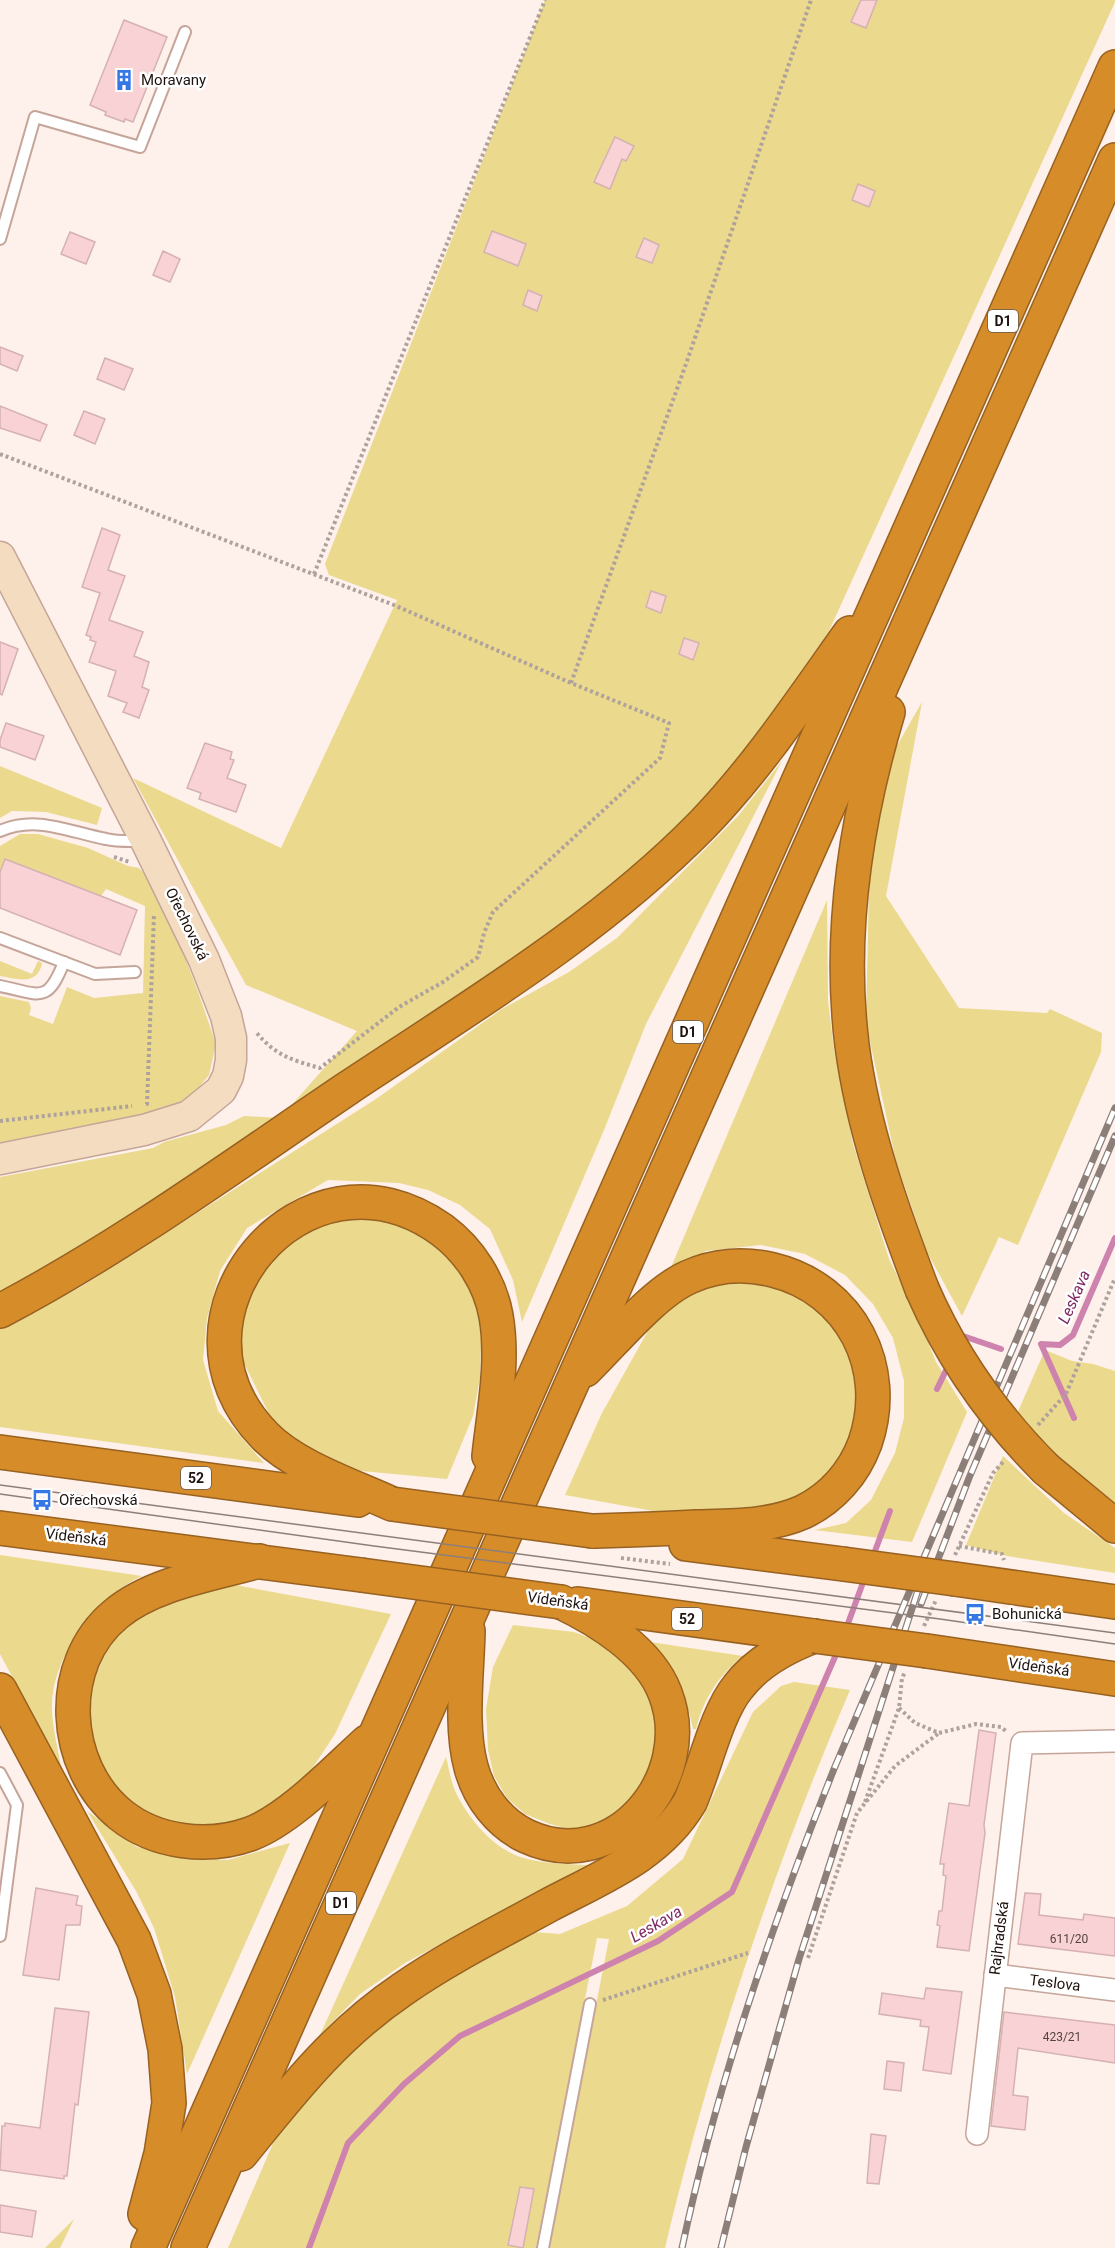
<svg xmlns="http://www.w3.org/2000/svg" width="1115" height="2248" font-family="Roboto,sans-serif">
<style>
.green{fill:#ebd98d}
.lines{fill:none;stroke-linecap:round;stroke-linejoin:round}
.stream{stroke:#ce83af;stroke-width:6}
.building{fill:#f8d2d5;stroke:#d5b1b4;stroke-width:1.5}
.lane-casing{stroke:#c5a599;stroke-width:14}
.street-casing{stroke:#c5a599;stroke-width:24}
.secondary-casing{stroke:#c5a599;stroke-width:33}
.highway-casing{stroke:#976221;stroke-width:36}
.path{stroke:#afa29d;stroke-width:4;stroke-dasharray:3 3;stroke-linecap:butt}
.lane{stroke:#fff;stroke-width:10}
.street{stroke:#fff;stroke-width:21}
.secondary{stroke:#f3dcbf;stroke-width:30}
.highway{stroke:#d78c2a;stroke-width:33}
.tram{stroke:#8c7f7a;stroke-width:1.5}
.rail-casing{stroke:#8c7f7a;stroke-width:7}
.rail{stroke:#fff;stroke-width:4.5;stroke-dasharray:14;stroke-linecap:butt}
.highway-bridge-casing{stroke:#976221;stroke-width:36;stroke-linecap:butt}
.highway-bridge{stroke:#d78c2a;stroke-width:33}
.labels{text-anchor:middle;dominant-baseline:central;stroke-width:5;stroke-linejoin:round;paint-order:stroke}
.number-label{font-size:12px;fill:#554340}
.shield{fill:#fff;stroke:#625a57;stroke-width:1.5}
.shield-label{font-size:14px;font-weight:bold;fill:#1f130f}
.poi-label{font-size:15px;fill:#1f130f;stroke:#fff;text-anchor:start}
.street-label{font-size:15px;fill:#1f130f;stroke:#fff}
.water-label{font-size:16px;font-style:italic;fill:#7f2761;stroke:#fff}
</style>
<rect width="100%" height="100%" fill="#fef0eb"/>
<g class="green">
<polygon points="545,0 1115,0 1115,2 829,631 732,774 623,883 109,1237 0,1295 0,1177 153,1148 164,1142 226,1125 244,1116 280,1118 357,1031 246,985 133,778 281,848 397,600 329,575 325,564"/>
<polygon points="922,702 886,896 959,1008 1047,1013 1050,1009 1102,1033 1101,1052 1018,1245 999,1237 962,1316 927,1252 896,1161 866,1023 869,885 886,765"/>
<polygon points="782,761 646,1024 604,1130 522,1322 513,1280 490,1229 460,1205 428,1190 399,1183 328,1180 247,1228 220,1271 207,1318 203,1360 218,1411 264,1463 0,1427 0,1328 81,1287 376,1099 502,1009 569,972 617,938 738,816"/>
<polygon points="0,766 102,808 97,825 46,812 12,811 0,818"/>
<polygon points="20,834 38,834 88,848 128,866 139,868 159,890 197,989 216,1044 209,1075 192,1096 160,1113 0,1148 0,996 29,1002 31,1008 29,1015 53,1024 67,987 94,998 143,993 145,906 106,889 101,896 5,859 0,872 0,846"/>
<polygon points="827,900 828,1001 834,1049 853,1144 889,1259 919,1320 936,1362 967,1412 912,1542 815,1530 846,1523 871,1500 895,1453 904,1418 904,1381 893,1338 873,1304 845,1275 805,1254 761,1245 706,1251 669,1272"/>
<path d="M0,961L32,974L38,961L42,963C38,986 17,979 0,976Z"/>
<polygon points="342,1217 398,1222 423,1233 463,1270 477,1308 481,1341 480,1378 473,1416 447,1479 351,1470 304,1449 272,1420 241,1357 243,1313 261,1264 289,1238"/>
<polygon points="716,1280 803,1287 860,1357 859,1439 802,1504 692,1518 565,1495 602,1413 648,1331 666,1310 693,1289"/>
<polygon points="1045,1350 1072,1361 1093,1364 1115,1371 1115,1515 1016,1416"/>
<polygon points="1003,1456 1064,1513 1115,1548 1115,1573 1007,1556 966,1545"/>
<path d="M0,1555L142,1576C97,1597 52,1656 52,1707C52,1727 58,1748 61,1767L0,1654Z"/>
<polygon points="230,1584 391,1614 335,1734 300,1787 266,1818 213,1828 173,1825 140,1807 116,1789 95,1757 86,1719 94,1680 112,1638 131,1614"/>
<polygon points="513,1625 574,1632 609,1645 636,1663 668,1734 627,1814 577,1831 550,1824 525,1814 507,1798 494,1776 488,1750 486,1709 493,1667"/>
<path d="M650,1642L743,1656C718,1676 704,1698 696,1729H693C686,1692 672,1671 650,1642Z"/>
<path d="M794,1682L850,1690C772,1872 711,2055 665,2248H548L609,1939L597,1938L536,2248H228L277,2134L356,2035L519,1931L560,1934L627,1906L683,1859L753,1712L781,1686Z"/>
<path d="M446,1757C449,1769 451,1782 456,1793C469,1819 492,1847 520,1857C542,1864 566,1864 589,1865L405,1963L360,1994L320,2035Z"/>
<polygon points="87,1811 137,1847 191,1859 228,1860 290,1843 187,2074 175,1997 154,1928 136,1891"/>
<polygon points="74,2219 60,2248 45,2248"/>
</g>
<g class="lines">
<g class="stream">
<polyline points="960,1342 963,1336 1001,1349"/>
<polyline points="937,1389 949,1364"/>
<polyline points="1074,1418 1041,1344 1060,1345 1073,1335 1115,1238"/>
<polyline points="872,1559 890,1511"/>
<polyline points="846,1629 865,1577"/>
<polyline points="309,2248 348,2143 404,2084 460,2036 658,1941 732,1892 838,1650"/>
</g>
</g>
<g class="building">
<polygon points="861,0 877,0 866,28 851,22"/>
<polygon points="124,20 167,37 133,122 125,119 124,122 105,115 106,112 90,105"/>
<polygon points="615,137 634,146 626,161 622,159 610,189 594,182"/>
<polygon points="858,184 875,191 869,207 852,200"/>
<polygon points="492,231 526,244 518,266 484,252"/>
<polygon points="70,232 95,242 86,264 61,254"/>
<polygon points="644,238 659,245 652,263 636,257"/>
<polygon points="163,251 180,259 170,282 153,275"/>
<polygon points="528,290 542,296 537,311 523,305"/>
<polygon points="0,347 23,356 17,371 0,364"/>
<polygon points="105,358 133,369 124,390 97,379"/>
<polygon points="0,406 47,425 40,441 0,428"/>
<polygon points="84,411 105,419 95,444 74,435"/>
<polygon points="102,528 120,535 108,570 125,576 109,620 143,632 134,656 149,662 142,687 149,690 139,718 123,712 127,703 108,696 116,671 89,662 96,642 90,640 91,637 86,635 100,593 82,587"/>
<polygon points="651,591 666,596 661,613 646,607"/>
<polygon points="684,638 699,643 693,660 679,654"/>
<polygon points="0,642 18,649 2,695 0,694"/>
<polygon points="6,723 44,736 35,760 0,747 0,740"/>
<polygon points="205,743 232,752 230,759 234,760 227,778 246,785 236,812 199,799 201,793 187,788"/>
<polygon points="5,859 137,910 120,955 0,908 0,872"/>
<polygon points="979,1730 996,1733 984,1825 985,1833 969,1951 937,1947 940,1926 937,1925 939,1911 942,1911 946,1876 943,1875 944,1864 940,1864 949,1803 969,1806"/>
<polygon points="36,1888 78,1896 76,1905 82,1906 80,1925 66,1925 59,1980 23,1975"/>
<polygon points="1025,1893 1041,1894 1039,1915 1083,1920 1084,1914 1115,1918 1115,1956 1018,1944"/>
<polygon points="926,1988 962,1992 951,2074 923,2070 929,2027 920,2026 921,2020 879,2014 882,1993 924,1999"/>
<polygon points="55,2008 89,2012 78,2105 75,2104 67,2176 64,2176 64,2179 0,2170 2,2126 5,2126 5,2123 40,2128"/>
<polygon points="1004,2012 1115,2025 1115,2063 1018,2048 1013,2095 1028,2097 1025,2130 991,2126"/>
<polygon points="887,2061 904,2063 901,2091 884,2089"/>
<polygon points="871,2134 886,2136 879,2184 867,2183"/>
<polygon points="520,2187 534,2189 523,2248 508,2245"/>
<polygon points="0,2205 36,2211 32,2237 0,2232"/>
</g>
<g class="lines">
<defs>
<g id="lane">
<polyline points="0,239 35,117 140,147 185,32"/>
<path d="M0,831C37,815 69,832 106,839C118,842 131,841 144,841"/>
<polyline points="0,938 95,974 135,972"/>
<path d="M0,986C40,994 47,1005 64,962"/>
<polyline points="0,1773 17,1805 0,1936"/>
<polyline points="543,2248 590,2004"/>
</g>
<g id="street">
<polyline points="995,1975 1115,1990"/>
<polyline points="977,2134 1022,1743 1115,1741"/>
</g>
<polyline id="secondary" points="0,557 146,841 204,960 226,1016 231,1038 231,1060 228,1076 221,1090 189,1116 144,1130 0,1159"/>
<g id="highway">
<path d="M888,712C856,819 838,933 852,1045C863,1129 892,1210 922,1289"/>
<path d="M0,1311C122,1247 234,1165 348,1088C470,1007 599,930 702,825C758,767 803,699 850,633"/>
<path d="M585,1370C613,1343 654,1292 689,1277C715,1265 745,1263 773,1270C851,1289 891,1368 865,1443C854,1473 832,1498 803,1512C769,1527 732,1526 696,1527C661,1529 626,1530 592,1531"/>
<polyline points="0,1452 358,1500"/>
<polyline points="1046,1469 1115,1526"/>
<path d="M392,1504C353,1486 295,1467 265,1436C149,1318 304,1131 442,1230C469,1250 490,1282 496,1316C504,1362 494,1410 489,1456"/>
<polyline points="0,1528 361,1575"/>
<polyline points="686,1544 843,1564"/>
<path d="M259,1561C213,1574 153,1583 116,1614C55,1664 61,1767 121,1815C156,1843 208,1849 250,1834C290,1819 335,1771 367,1742"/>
<polyline points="955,1579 1115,1602"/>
<polyline points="578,1604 814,1636"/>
<path d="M468,1631C467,1673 460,1727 471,1767C479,1797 499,1823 526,1836C615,1878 698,1777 665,1693C649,1651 599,1620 561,1602"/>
<polyline points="927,1651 1115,1679"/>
<polyline points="0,1690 134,1940 154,1994 165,2049 169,2103 161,2154 145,2214"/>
<path d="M241,2154C292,2091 335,2035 403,1989C449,1957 500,1932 549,1905C602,1877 659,1855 690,1802C705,1768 716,1714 738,1687C757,1662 785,1647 814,1636"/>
<polyline points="148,2248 1115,67"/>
<polyline points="188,2248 1115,160"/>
</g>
</defs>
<use href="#lane" class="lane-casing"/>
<use href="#street" class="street-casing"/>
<use href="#secondary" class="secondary-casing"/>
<use href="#highway" class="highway-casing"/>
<g class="path">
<path d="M0,454L394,605L571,683L669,723L660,758L493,912L484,933L478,957L443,982L399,1007L320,1068C291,1060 275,1055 256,1032"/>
<polyline points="314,574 545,0"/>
<polyline points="571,683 686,364 811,0"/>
<polyline points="114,857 130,862"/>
<polyline points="146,1104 147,1104 154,915"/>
<polyline points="0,1121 132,1106"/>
<polyline points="1038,1425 1066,1394 1115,1278"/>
<polyline points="959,1546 1002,1554 1004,1560"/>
<polyline points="955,1555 993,1473 1004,1461"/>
<polyline points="621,1558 670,1564"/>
<polyline points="924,1626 936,1600"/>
<polyline points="899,1708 915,1723 939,1733 976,1724 1001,1727 1007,1732"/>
<polyline points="865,1802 899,1708 902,1678 905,1672"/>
<polyline points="808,1958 857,1813 895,1766 939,1733"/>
<polyline points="603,2000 748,1953"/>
</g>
<use href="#lane" class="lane"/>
<use href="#street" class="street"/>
<use href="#secondary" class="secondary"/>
<use href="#highway" class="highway"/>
<g class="tram">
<polyline points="0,1485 1115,1633"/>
<polyline points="0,1494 374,1546 940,1619 1115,1644"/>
</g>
<defs>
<g id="rail">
<polyline points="921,1604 969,1478 1115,1136"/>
<path d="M682,2248C717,2084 772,1925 834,1769L1115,1108"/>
<polyline points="721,2248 746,2147 799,1959 918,1590"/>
</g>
</defs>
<use href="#rail" class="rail-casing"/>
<use href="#rail" class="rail"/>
<defs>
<g id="highway-bridge">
<path d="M922,1289C952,1358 993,1416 1046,1469"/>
<polyline points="392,1504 592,1531"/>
<polyline points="843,1564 955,1579"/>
<polyline points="361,1575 561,1602"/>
<polyline points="814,1636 927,1651"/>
</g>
</defs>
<use href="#highway-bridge" class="highway-bridge-casing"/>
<use href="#highway-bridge" class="highway-bridge"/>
</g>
<defs>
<symbol id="building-bare" viewBox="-9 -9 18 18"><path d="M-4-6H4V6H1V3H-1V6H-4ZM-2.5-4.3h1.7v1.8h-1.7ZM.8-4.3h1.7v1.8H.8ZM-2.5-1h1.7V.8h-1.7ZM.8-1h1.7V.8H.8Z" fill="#3577e5" stroke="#fff" stroke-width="2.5" paint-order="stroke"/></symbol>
<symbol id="bus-bare" viewBox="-9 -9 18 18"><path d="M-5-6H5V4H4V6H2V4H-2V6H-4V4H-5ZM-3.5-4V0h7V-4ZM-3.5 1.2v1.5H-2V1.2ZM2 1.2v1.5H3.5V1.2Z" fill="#3577e5" stroke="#fff" stroke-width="2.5" paint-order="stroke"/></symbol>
</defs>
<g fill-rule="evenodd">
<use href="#building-bare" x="109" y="65" width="30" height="30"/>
<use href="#bus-bare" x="27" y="1485" width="30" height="30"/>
<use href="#bus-bare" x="960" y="1599" width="30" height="30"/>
</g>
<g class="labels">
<g class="number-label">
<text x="1069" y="1939">611/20</text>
<text x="1062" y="2037">423/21</text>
</g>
<g class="shield">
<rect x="988" y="310" width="30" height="22" rx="4.5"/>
<rect x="673" y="1021" width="30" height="22" rx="4.5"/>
<rect x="181" y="1467" width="30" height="22" rx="4.5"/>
<rect x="672" y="1608" width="30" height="22" rx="4.5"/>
<rect x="326" y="1892" width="30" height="22" rx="4.5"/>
</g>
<g class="shield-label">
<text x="1003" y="321">D1</text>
<text x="688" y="1032">D1</text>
<text x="196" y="1478">52</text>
<text x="687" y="1619">52</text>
<text x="341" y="1903">D1</text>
</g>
<g class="poi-label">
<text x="141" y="80">Moravany</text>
<text x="59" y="1500">Ořechovská</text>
<text x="992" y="1614">Bohunická</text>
</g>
<g class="street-label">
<text transform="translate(187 924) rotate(64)">Ořechovská</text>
<text transform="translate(76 1537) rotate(7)">Vídeňská</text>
<text transform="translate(558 1601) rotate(8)">Vídeňská</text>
<text transform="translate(1039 1667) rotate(8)">Vídeňská</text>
<text transform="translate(999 1938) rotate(-83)">Rajhradská</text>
<text transform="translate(1055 1983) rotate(7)">Teslova</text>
</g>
<g class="water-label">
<text transform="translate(1074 1297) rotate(-66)">Leskava</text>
<text transform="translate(656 1924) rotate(-30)">Leskava</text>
</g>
</g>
</svg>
